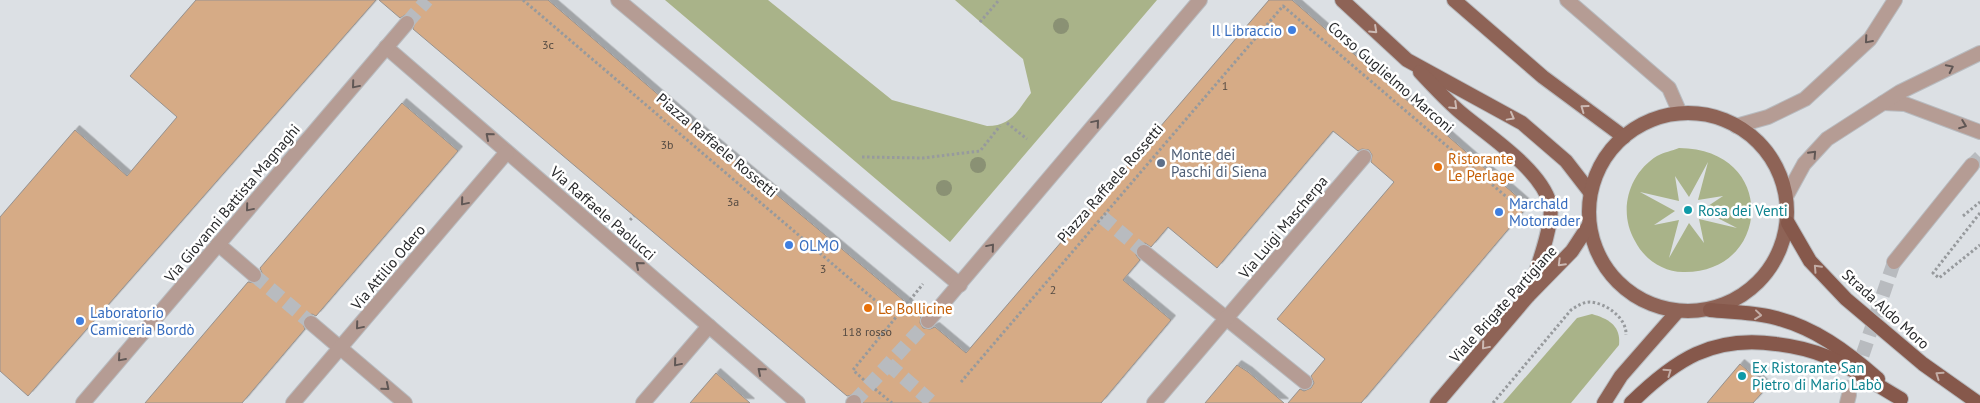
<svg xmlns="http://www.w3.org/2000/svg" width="1980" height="403" font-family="'PT Sans',sans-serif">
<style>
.green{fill:#a9b389;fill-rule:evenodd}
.building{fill:#d6ab86;stroke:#97928f;filter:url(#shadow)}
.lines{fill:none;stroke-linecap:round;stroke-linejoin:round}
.pedestrian-tunnel{stroke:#b8bbbf;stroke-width:14;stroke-dasharray:14 7;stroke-linecap:butt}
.minor-tunnel{stroke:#b8bbbf;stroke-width:14;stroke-dasharray:14 7;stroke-linecap:butt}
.service-casing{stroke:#b8bbbf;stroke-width:16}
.pedestrian-casing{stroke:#b8bbbf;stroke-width:16}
.minor-casing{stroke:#b8bbbf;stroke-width:16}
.primary-casing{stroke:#b8bbbf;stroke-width:16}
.trunk-casing{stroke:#b8bbbf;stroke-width:16}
.path{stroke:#979a9d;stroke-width:3;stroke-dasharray:2.5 2.5;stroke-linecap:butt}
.service{stroke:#b59c94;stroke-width:14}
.pedestrian{stroke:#b59c94;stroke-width:14}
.minor{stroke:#b59c94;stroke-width:14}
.primary{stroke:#8e6356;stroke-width:14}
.trunk{stroke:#86584b;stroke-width:14}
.tree{fill:#8a9174}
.oneway{stroke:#ccb9b3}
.oneway2{stroke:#605755}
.oneway3{stroke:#c2aca5}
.shop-dot{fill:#3f7fe0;stroke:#fff;stroke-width:2}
.service-dot{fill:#5c6f8a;stroke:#fff;stroke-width:2}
.food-dot{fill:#e8710a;stroke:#fff;stroke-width:2}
.culture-dot{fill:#0f9aa8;stroke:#fff;stroke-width:2}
.labels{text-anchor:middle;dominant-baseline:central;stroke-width:5;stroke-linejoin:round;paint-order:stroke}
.number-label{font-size:12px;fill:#544a42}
.shop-label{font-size:15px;fill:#366cbe;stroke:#fff;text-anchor:start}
.street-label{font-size:15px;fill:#28292b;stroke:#fff}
.service-label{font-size:15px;fill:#4e5e75;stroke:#fff;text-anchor:start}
.food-label{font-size:15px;fill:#c56008;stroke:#fff;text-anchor:start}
.culture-label{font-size:15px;fill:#0d838f;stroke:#fff;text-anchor:start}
</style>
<defs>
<filter id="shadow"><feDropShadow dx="4.5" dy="-4.5" stdDeviation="0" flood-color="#0004"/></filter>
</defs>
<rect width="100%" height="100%" fill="#dce0e4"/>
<g class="green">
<path d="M665,0H768L892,100L987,126C1012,126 1017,111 1031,93L1023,59L955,0H1157L950,242Z"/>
<path d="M1679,148C1779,149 1771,274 1683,272C1663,272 1644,259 1635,241C1618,212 1628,174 1657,156C1664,152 1672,151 1679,148ZM1708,162L1698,200L1723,196L1702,210L1737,228L1699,219L1704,243L1689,223L1669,258L1679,220L1654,225L1675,211L1640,192L1679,201L1675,176L1689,197Z"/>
<path d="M1592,314C1609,319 1621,326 1619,345L1571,403H1503L1577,318Z"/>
</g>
<g class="building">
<polygon points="196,0 376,0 28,396 0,371 0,217 75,130 127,176 177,117 130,76"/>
<polygon points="379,0 548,0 704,134 921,315 920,323 923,328 930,329 935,327 966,353 1269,0 1292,0 1528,206 1361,403 1288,403 1300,389 1304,391 1311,388 1314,383 1311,376 1325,359 1277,319 1394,182 1371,162 1372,155 1369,150 1362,149 1358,151 1333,131 1217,268 1168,227 1151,247 1145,243 1138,246 1136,255 1140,260 1123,280 1171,320 1101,403 863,403 860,396 857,394 847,396 413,29 415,21 412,16 405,15 400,18"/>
<polygon points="402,103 458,151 316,316 312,314 305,317 302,322 305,329 242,403 145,403 248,282 256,283 261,280 262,273 260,268"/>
<polygon points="1740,364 1767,387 1753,403 1707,403"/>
<polygon points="1237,365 1248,372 1284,403 1205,403"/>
<polygon points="716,373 750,403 690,403"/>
</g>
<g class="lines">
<g class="pedestrian-tunnel">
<polyline points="1972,165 1980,157"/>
<polyline points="1102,217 1144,252"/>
<polyline points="1849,395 1894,262"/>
</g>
<g class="minor-tunnel">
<polyline points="407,23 427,0"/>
<polyline points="254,275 311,323"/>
<polyline points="888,364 933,403"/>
<polyline points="854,402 928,321"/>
</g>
<defs>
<polyline id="service" points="1567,0 1669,88 1680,113"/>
<g id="pedestrian">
<polyline points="1894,262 1972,165"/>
<polyline points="1847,403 1849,395"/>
</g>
<g id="minor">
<polyline points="618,0 960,285"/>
<polyline points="386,47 798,403"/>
<polyline points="1883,103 1905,104 1980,132"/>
<polyline points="1736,126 1768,117 1805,99 1870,39 1895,0"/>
<polyline points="1787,195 1804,164 1827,139 1900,92 1980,53"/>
<polyline points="218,244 254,275"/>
<polyline points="1144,252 1305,382"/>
<polyline points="928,321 1200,0"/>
<polyline points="311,323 405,403"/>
<polyline points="83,403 407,23"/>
<polyline points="293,403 507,152"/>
<polyline points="643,403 709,326"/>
<polyline points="853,403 854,402"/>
<polyline points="1154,403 1364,157"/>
</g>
<g id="primary">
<polyline points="1342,0 1407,60 1522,123 1566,161 1590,192"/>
<polyline points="1454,0 1543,77 1624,137"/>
<path d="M1420,72C1433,86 1446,100 1460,112C1487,135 1541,169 1550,204C1555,222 1534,276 1528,296"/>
<circle cx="1688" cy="212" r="99"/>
<polyline points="1437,403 1528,296 1572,251 1589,225"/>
<polyline points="1604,403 1621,376 1677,312"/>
</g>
<g id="trunk">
<polyline points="1788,223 1810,261 1846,299 1923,364 1978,403"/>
<path d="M1710,310C1730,312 1752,312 1772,317C1814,327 1846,351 1878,379"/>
<path d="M1631,403C1675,360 1712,335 1776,344C1794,346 1811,350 1828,357C1853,369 1877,385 1901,399"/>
</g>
</defs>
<use href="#service" class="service-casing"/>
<use href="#pedestrian" class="pedestrian-casing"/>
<use href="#minor" class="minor-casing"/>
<use href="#primary" class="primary-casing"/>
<use href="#trunk" class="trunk-casing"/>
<g class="path">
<polyline points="523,0 890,313"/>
<polyline points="980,22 999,0"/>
<polyline points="1007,123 1027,139"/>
<polyline points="862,157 923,158 980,151 1000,126"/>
<polyline points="1980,213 1933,273 1939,278 1980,245"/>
<polyline points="1963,216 1980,202"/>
<polyline points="630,220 634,216"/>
<polyline points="864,380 853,370 923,284"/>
<polyline points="961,382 1283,6 1523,211"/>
<polyline points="875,389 892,403"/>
<path d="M1493,403L1571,310C1577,306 1583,302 1590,302C1606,303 1627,318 1626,335"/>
</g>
<use href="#service" class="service"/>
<use href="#pedestrian" class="pedestrian"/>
<use href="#minor" class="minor"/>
<use href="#primary" class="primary"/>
<use href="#trunk" class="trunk"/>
</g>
<g class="tree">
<circle cx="1061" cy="26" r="8"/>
<circle cx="978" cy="165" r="8"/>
<circle cx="944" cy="188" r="8"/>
</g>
<defs><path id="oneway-chevron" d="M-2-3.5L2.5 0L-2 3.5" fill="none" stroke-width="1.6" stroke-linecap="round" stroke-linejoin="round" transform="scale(1.25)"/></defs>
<g class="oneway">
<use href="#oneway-chevron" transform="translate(1374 30) rotate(43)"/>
<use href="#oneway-chevron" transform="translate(1454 106) rotate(44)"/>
<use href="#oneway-chevron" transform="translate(1584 108) rotate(-144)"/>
<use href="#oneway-chevron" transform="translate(1511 117) rotate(29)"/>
<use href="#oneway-chevron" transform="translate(1561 263) rotate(135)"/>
<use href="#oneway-chevron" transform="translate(1485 346) rotate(130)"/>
</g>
<g class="oneway2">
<use href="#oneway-chevron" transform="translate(1868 40) rotate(131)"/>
<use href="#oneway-chevron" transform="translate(1950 68) rotate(-26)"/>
<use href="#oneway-chevron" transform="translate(355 85) rotate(130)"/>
<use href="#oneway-chevron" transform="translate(1096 123) rotate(-50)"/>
<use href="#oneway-chevron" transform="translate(1963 125) rotate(21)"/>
<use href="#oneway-chevron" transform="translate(489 136) rotate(-139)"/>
<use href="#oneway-chevron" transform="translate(1813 154) rotate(-47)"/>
<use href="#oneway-chevron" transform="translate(464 202) rotate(130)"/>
<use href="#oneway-chevron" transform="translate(249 208) rotate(130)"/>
<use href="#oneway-chevron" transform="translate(991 247) rotate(-50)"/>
<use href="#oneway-chevron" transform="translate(639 265) rotate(-139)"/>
<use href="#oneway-chevron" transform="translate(359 326) rotate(130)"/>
<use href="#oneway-chevron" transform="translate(121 358) rotate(131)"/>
<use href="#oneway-chevron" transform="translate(677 363) rotate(130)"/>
<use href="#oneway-chevron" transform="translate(761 371) rotate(-139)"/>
<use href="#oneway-chevron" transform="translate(386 387) rotate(40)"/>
</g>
<g class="oneway3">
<use href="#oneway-chevron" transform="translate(1817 268) rotate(-133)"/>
<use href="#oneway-chevron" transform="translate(1758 315) rotate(6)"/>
<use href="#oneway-chevron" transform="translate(1668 372) rotate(-35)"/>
<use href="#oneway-chevron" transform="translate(1939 375) rotate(-145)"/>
</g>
<g class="shop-dot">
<circle cx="1292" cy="30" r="5"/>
<circle cx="1499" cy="212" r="5"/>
<circle cx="789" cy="245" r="5"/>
<circle cx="80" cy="321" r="5"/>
</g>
<circle class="service-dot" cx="1161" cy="163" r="5"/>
<g class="food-dot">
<circle cx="1438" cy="167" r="5"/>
<circle cx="868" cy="308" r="5"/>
</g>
<g class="culture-dot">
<circle cx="1688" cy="210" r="5"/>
<circle cx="1742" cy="376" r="5"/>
</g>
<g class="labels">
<g class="number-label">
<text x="548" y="44">3c</text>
<text x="1225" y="85">1</text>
<text x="667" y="144">3b</text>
<text x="733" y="201">3a</text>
<text x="823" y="268">3</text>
<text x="1053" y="289">2</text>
<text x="867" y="331">118 rosso</text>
</g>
<g class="shop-label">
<text x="1282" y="30" text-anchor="end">Il Libraccio</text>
<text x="1509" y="203">Marchald<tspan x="1509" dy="17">Motorrader</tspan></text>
<text x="799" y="245">OLMO</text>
<text x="90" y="312">Laboratorio<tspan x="90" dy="17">Camiceria Bordò</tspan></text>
</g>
<g class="street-label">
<text transform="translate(1391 77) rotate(41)">Corso Guglielmo Marconi</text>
<text transform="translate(717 145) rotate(40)">Piazza Raffaele Rossetti</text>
<text transform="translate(1110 183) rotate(-49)">Piazza Raffaele Rossetti</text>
<text transform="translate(232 203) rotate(-50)">Via Giovanni Battista Magnaghi</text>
<text transform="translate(603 213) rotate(41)">Via Raffaele Paolucci</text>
<text transform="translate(1283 227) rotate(-50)">Via Luigi Mascherpa</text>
<text transform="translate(388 267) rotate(-50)">Via Attilio Odero</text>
<text transform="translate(1503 304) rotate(-48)">Viale Brigate Partigiane</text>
<text transform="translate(1886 309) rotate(42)">Strada Aldo Moro</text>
</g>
<g class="service-label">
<text x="1171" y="154">Monte dei<tspan x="1171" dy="17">Paschi di Siena</tspan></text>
</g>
<g class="food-label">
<text x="1448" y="158">Ristorante<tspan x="1448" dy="17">Le Perlage</tspan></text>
<text x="878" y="308">Le Bollicine</text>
</g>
<g class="culture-label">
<text x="1698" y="210">Rosa dei Venti</text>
<text x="1752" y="367">Ex Ristorante San<tspan x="1752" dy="17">Pietro di Mario Labò</tspan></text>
</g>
</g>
</svg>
